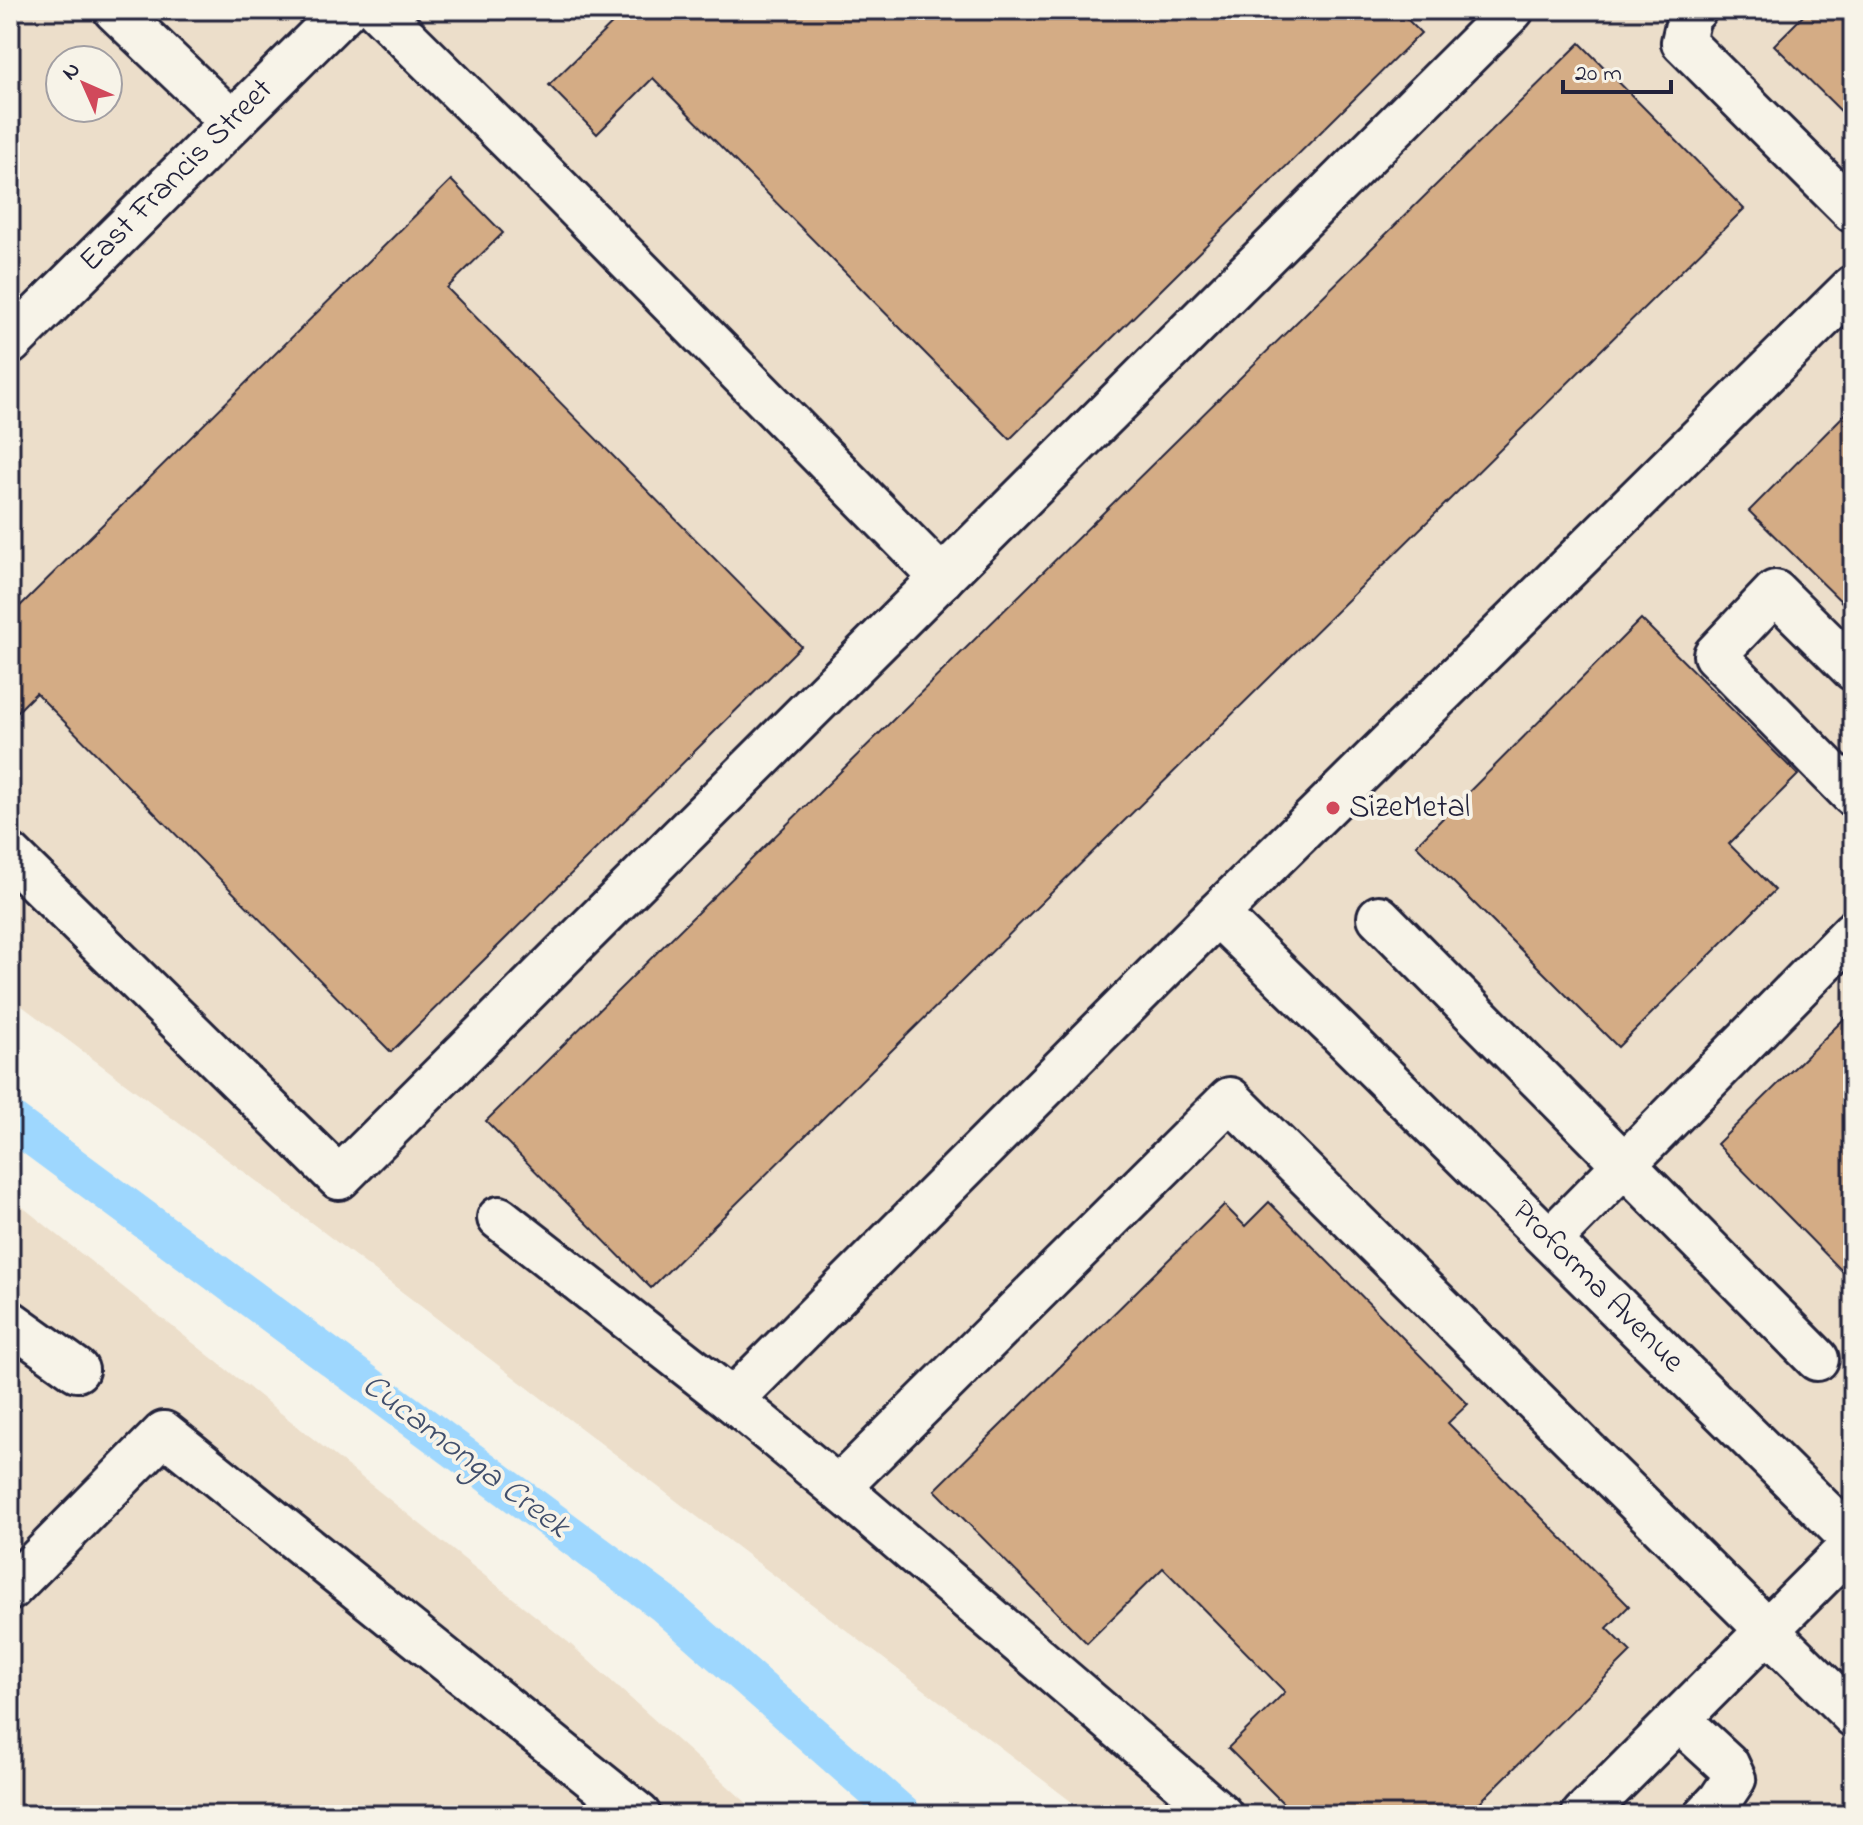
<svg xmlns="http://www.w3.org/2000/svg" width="1863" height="1825" font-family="'Indie Flower',sans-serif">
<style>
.built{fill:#ecdeca;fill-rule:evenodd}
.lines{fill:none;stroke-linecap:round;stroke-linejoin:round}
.canal{stroke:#9ed7fe;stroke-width:38}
.building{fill:#d4ac85;stroke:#22223b;stroke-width:2}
.minor-casing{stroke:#22223b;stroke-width:48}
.minor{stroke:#f7f3e8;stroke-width:42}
.poi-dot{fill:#d1495b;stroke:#f7f3e8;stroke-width:3}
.labels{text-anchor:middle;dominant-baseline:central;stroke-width:8;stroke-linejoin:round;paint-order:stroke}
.street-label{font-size:32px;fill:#22223b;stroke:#f7f3e8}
.poi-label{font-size:32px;fill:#22223b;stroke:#f7f3e8;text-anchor:start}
.water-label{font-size:34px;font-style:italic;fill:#414f6c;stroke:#f7f3e8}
</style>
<rect width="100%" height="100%" fill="#f7f3e8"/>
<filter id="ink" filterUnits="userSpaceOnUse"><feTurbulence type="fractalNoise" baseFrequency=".0125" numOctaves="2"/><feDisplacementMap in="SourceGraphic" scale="16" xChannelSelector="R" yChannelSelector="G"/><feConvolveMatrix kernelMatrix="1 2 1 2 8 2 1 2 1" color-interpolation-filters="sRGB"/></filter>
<g filter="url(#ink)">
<g class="built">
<path d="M10,10H1853V1815H1089L263,1186L10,997ZM60,60H108V108H60Z"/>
<polygon points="10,1197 568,1642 760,1815 10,1815"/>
</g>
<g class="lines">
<polyline class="canal" points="10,1120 664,1604 903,1815"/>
</g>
<g class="building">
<polygon points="626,10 1398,10 1421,33 1010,439 653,78 597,134 549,85"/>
<polygon points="1809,10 1853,10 1853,123 1774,45"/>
<polygon points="1580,43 1744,209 651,1288 486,1121"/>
<polygon points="451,180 503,233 447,288 801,646 391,1052 36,693 10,719 10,616"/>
<polygon points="1853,406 1853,613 1749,511"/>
<polygon points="1641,619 1798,775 1729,844 1775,890 1618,1047 1416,845"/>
<polygon points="1851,1012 1853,1014 1853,1282 1717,1144"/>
<polygon points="1269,1202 1468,1404 1448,1423 1629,1606 1607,1628 1631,1652 1467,1815 1295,1815 1228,1748 1285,1692 1163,1568 1087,1643 935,1490 1224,1205 1245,1226"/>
</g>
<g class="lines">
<defs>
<g id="minor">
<polyline points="115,10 232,122"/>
<polyline points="378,10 552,182 942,578"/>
<polyline points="1695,10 1689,16 1683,42 1853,211"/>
<polyline points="10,343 345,10"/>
<polyline points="1853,669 1775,592 1715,655 1853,795"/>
<polyline points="10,855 339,1178 1512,10"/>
<polyline points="1217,914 1853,287"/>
<polyline points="1379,917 1817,1359"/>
<polyline points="499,1218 732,1400 1217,914 1340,1033 1853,1540"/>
<polyline points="1550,1240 1853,932"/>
<polyline points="10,1322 77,1370"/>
<polyline points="732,1400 855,1502 1221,1815"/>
<polyline points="838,1488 1230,1099 1853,1715"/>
<polyline points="10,1589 164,1433 639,1815"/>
<polyline points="1678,1719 1727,1764 1734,1779 1720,1800 1706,1815"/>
<polyline points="1583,1815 1853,1544"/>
</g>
</defs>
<use href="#minor" class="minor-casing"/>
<use href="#minor" class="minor"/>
</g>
</g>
<circle class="poi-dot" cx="1333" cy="808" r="8"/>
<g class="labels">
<g class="street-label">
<text transform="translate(177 176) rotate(-45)">East Francis Street</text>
<text transform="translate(1597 1287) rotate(45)">Proforma Avenue</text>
</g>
<g class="poi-label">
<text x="1349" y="808">SizeMetal</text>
</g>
<g class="water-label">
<text transform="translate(465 1457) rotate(37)">Cucamonga Creek</text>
</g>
</g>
<rect width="1863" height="1825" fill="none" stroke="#f7f3e8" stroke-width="40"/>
<rect x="20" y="20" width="1823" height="1785" fill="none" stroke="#22223b" stroke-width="3" filter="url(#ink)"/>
<g transform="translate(84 84) rotate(315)"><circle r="38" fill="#f7f3e8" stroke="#a29fa3" stroke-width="2"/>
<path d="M0-6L14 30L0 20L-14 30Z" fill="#d1495b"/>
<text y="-12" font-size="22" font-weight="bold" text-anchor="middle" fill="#22223b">N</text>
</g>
<path d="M1563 80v12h108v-12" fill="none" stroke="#22223b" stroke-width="4"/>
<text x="1575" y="80" font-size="24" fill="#22223b" stroke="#f7f3e8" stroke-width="6" paint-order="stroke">20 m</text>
</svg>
